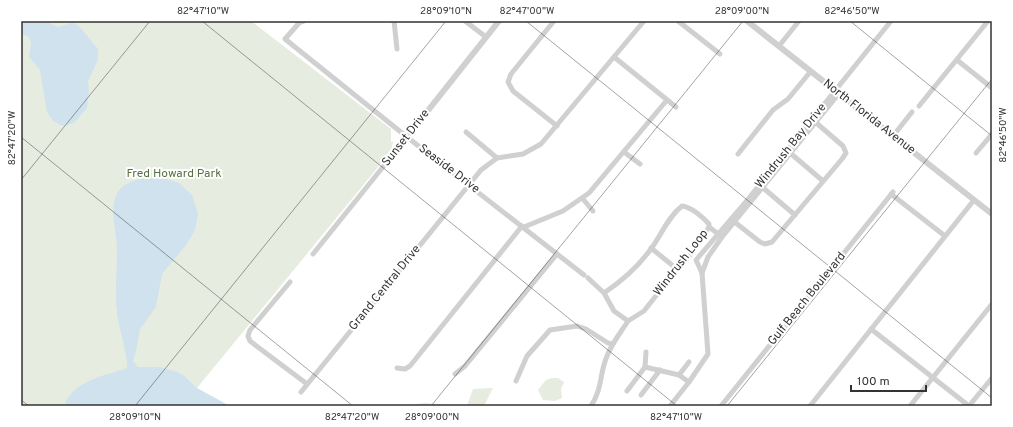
<svg xmlns="http://www.w3.org/2000/svg" width="1013" height="427" font-family="Overpass,sans-serif">
<style>
.green{fill:#e6ecdf}
.water{fill:#cfe2ee}
.lines{fill:none;stroke-linecap:round;stroke-linejoin:round}
.minor{stroke:#d0d0d0;stroke-width:5}
.tertiary{stroke:#d0d0d0;stroke-width:6}
.ticks{fill:none;stroke:#333;stroke-width:1;stroke-opacity:0.45}
.labels{text-anchor:middle;dominant-baseline:central;stroke-width:4;stroke-linejoin:round;paint-order:stroke}
.street-label{font-size:12px;fill:#333;stroke:#fff}
.park-label{font-size:12px;fill:#56703f;stroke:#fff}
.neatline{fill:none;stroke:#333;stroke-width:1.5}
.ticks-label{font-size:10px;text-anchor:middle;fill:#333}
</style>
<rect width="100%" height="100%" fill="#fff"/>
<g class="green">
<polygon points="21,21 251,21 391,129 391,142 394,142 392,145 392,150 197,388 186,377 138,367 66,405 68,406 21,406"/>
<polygon points="552,378 558,378 564,382 561,389 562,398 555,401 543,400 538,390 546,380"/>
<polygon points="493,388 484,406 467,406 473,389"/>
<polygon points="425,403 461,406 399,406"/>
</g>
<g class="water">
<polygon points="25,21 44,21 58,27 72,23 78,25 98,49 98,60 88,81 89,92 87,108 74,123 63,126 53,121 47,112 40,70 29,57 31,43 29,37 21,34 21,25"/>
<path d="M142,178H164L179,183L192,195L198,213L195,230L186,245L162,274L156,307L140,329L136,351L133,361L138,367H160L177,372L186,377L197,388L230,406H68L65,402C79,379 104,376 127,368C129,362 120,330 118,320C114,297 117,274 117,250C117,232 108,209 118,192C123,184 133,181 142,178Z"/>
</g>
<g class="lines">
<g class="minor">
<polyline points="304,21 299,23 285,39 407,137 584,275"/>
<polyline points="394,21 397,49"/>
<polyline points="465,21 486,37"/>
<polyline points="554,21 511,74 508,82 513,91 557,126"/>
<polyline points="678,21 720,54"/>
<polyline points="779,46 799,21"/>
<polyline points="614,57 676,107"/>
<polyline points="957,60 992,88"/>
<polyline points="919,106 988,21"/>
<polyline points="466,132 497,158"/>
<polyline points="893,136 912,112"/>
<polyline points="624,152 640,164"/>
<polyline points="789,152 823,181"/>
<polyline points="976,153 992,134"/>
<polyline points="738,154 773,110 788,99 811,71"/>
<polyline points="761,186 795,215"/>
<polyline points="891,194 945,236"/>
<polyline points="583,199 593,211"/>
<polyline points="732,220 760,242 765,244 772,242 842,159 846,153 843,146 813,120"/>
<polyline points="524,227 563,211 589,193 667,100"/>
<polyline points="709,227 721,236"/>
<polyline points="651,248 677,269"/>
<polyline points="313,254 407,137"/>
<polyline points="702,273 708,257 722,237 837,96 835,90"/>
<path d="M588,278L604,293L614,311L628,321L644,311L677,269L692,253L709,227V224C703,217 691,207 682,206C669,216 662,233 653,246C640,265 622,281 604,293"/>
<polyline points="290,282 250,330 248,336 250,341 307,384"/>
<polyline points="871,329 969,406"/>
<polyline points="645,367 646,352"/>
<polyline points="397,368 405,369 410,366 522,226"/>
<polyline points="455,374 465,366 557,254"/>
<polyline points="679,375 689,362"/>
<polyline points="516,381 527,356 550,330 577,326 586,329 608,343 613,344"/>
<polyline points="627,391 645,367 679,375 689,382"/>
<polyline points="301,392 481,170 497,158 523,154 541,144 644,21"/>
<polyline points="641,395 660,370"/>
<path d="M591,406C603,387 599,375 607,356C612,343 621,332 628,321"/>
<polyline points="670,406 689,382 708,354 702,273 696,260 749,198 891,21"/>
<polyline points="721,406 893,192"/>
<polyline points="810,406 974,200"/>
<polyline points="910,406 992,304"/>
<polyline points="969,406 992,378"/>
</g>
<g class="tertiary">
<polyline points="747,21 992,214"/>
<polyline points="407,137 499,21"/>
</g>
</g>
<path class="ticks" d="M202,21L677,406M526,21L992,398M850,21L992,136M21,137L353,406M21,180L150,21M21,400L29,406M135,406L446,21M431,406L743,21M727,406L992,79"/>
<g class="labels">
<g class="street-label">
<text transform="translate(869 117) rotate(38)">North Florida Avenue</text>
<text transform="translate(406 138) rotate(-52)">Sunset Drive</text>
<text transform="translate(791 146) rotate(-51)">Windrush Bay Drive</text>
<text transform="translate(449 169) rotate(37)">Seaside Drive</text>
<text transform="translate(681 263) rotate(-52)">Windrush Loop</text>
<text transform="translate(385 288) rotate(-51)">Grand Central Drive</text>
<text transform="translate(807 299) rotate(-51)">Gulf Beach Boulevard</text>
</g>
<g class="park-label">
<text x="174" y="174">Fred Howard Park</text>
</g>
</g>
<rect width="1013" height="427" fill="none" stroke="#ffffff" stroke-width="44"/>
<path d="M851 385v6h75v-6" fill="none" stroke="#333333" stroke-width="2"/>
<text x="857" y="385" font-size="12" fill="#333333" stroke="#ffffff" stroke-width="3" paint-order="stroke">100 m</text>
<rect x="22" y="22" width="969" height="383" class="neatline"/>
<g class="ticks-label">
<text x="203" y="14">82°47'10"W</text>
<text x="446" y="14">28°09'10"N</text>
<text x="527" y="14">82°47'00"W</text>
<text x="742" y="14">28°09'00"N</text>
<text x="852" y="14">82°46'50"W</text>
<text transform="translate(1002 135) rotate(-90)" y="4">82°46'50"W</text>
<text transform="translate(11 138) rotate(-90)" y="4">82°47'20"W</text>
<text x="135" y="420">28°09'10"N</text>
<text x="352" y="420">82°47'20"W</text>
<text x="432" y="420">28°09'00"N</text>
<text x="676" y="420">82°47'10"W</text>
</g>
</svg>
